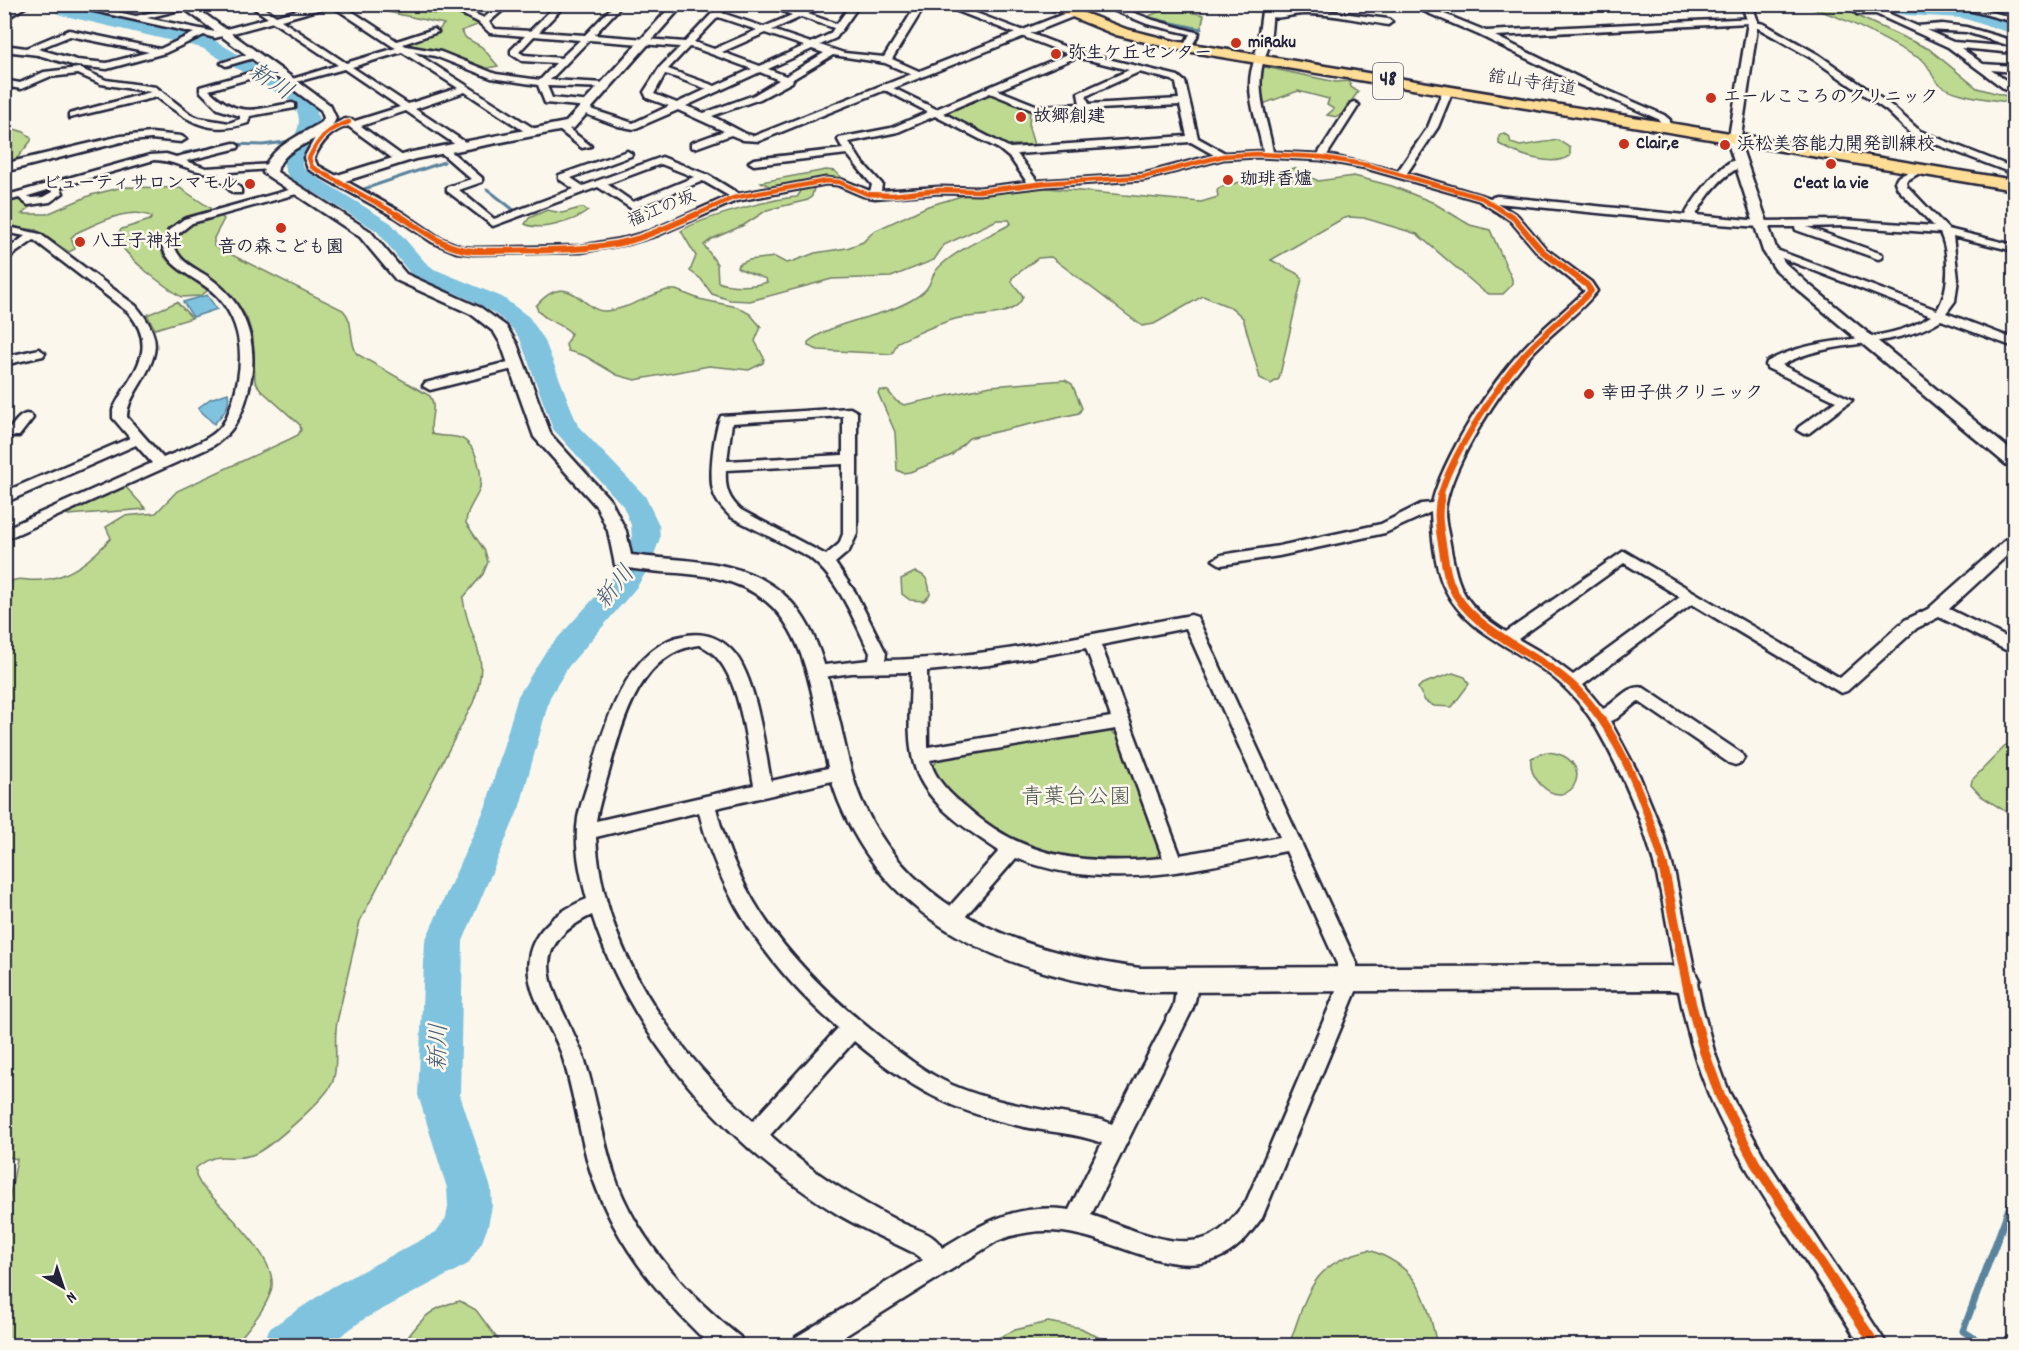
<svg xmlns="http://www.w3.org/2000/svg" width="2019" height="1350" font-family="Dekko,'Klee One',sans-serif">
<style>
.green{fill:#bed990;stroke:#707e66;stroke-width:1.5}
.water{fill:#7fc3df;stroke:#5a839d;stroke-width:1.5}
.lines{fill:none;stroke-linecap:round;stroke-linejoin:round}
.stream-far1{stroke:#5a839d;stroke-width:3}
.stream{stroke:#5a839d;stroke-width:7}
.river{fill:#7fc3df;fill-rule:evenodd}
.minor-casing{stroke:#22223b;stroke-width:5}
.tertiary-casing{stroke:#22223b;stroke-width:5}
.primary-casing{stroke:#22223b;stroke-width:5}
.minor{fill:#fbf7ec;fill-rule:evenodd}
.tertiary{fill:#fbf7ec;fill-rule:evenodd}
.primary{fill:#fedd96;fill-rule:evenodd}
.cycleway-far3-casing{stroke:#fbf7ec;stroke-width:7}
.cycleway-far2-casing{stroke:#fbf7ec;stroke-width:9}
.cycleway-far1-casing{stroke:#fbf7ec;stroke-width:11}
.cycleway-casing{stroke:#fbf7ec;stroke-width:14}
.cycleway-far3{stroke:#e8590c;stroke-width:4.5}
.cycleway-far2{stroke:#e8590c;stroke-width:6}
.cycleway-far1{stroke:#e8590c;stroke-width:8}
.cycleway{stroke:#e8590c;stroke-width:10}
.poi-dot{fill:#c8321e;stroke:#fbf7ec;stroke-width:2}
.labels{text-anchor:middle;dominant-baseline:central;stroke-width:5;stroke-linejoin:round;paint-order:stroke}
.far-poi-label{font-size:18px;font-weight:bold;fill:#22223b;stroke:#fbf7ec;text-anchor:start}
.far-street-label{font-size:18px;fill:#22223b;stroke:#fbf7ec}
.shield{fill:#fbf7ec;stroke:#636270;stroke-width:1.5}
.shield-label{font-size:21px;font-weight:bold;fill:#22223b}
.park-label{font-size:22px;fill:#515954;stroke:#fbf7ec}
.water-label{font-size:24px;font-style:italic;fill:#435a74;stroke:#fbf7ec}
</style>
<rect width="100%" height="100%" fill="#fbf7ec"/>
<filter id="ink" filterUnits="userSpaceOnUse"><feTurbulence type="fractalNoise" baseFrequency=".0167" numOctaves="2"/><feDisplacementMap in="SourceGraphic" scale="12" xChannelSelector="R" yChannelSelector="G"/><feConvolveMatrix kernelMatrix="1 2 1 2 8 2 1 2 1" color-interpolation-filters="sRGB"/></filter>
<g filter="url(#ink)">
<g class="green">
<polygon points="378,5 407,5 416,10 435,14 452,11 477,21 480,24 461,31 466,38 482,47 498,66 483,69 452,56 404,43 437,32 444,24 388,12"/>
<path d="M1796,5H1850L1853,13L1857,16L1929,49L1977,88L2014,98V103C1996,100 1949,96 1937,82C1930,74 1930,65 1921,59C1880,38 1841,13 1796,5Z"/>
<path d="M1175,9L1204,15L1201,28C1188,34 1159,25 1147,17L1160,11Z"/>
<polygon points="1265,67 1336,82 1349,81 1351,87 1358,92 1343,113 1337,117 1327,115 1334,109 1327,105 1329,99 1298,91 1263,104 1260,91 1261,68"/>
<polygon points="989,94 1030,110 1029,128 1034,145 1007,145 945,114"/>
<polygon points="4,126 24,132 31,138 31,141 18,157 4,167"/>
<path d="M1504,134L1509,136L1511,143L1520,146L1558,140L1570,148V156C1551,168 1516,154 1499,144V135Z"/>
<path d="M1294,168L1318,181L1354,176L1392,186L1432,202L1470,225L1490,230L1512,279V285L1503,294H1489L1482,290L1417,234L1364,218L1349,217L1342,219L1271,260L1298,274L1302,279L1279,379L1271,384L1260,378L1243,318L1232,308L1203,296L1154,324L1142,326L1051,257L1038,258L1012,278V282L1023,296C1017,319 972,314 955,319C936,324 916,334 898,342L892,354L818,350L808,346V342C839,318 882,319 915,298C936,285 927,278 940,266C958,249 985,238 1007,226L1011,223L1009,220H997L944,245L934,260L891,277L832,279L750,301L730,300L712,294L701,279L690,271L696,256L681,231C697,219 775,198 797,197L804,187L814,188L812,196L808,200L767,210L744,225L712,239L704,245L717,264L718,282C730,287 754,287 767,282L766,279L740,269L737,267L739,264L749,260L775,257L786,263L791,262L815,253L847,248L863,242L874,231L928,206L965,195L1036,187L1201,202L1218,197L1217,190L1221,187Z"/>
<polygon points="826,170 835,171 843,179 826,178 771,187 761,182"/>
<path d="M123,187L180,188L210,208L209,211C193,218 144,234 167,260C177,272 195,277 207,287V291L200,296L181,297C157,280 134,265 117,240L118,233L122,229L150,220L152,217C129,205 97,224 76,233L71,238L75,249L69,252L36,230L5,226V202L17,199L24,204H34L22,214H47L91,195Z"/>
<path d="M580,208H584L588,211C575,221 540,232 525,224L529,218L547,210L562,213Z"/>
<path d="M219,214L224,219L214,238V246L343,310C355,322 348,340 357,354L430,396C438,408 428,421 432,434C441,437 451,435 460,438C477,444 485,478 478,493C473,503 466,512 466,523L485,551L488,562L483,574L463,598C469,645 493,651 473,703L360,921L337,1022C333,1040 339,1065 333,1081C328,1097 268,1150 252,1155C228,1163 220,1148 196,1168V1176L201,1185C221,1208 281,1259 271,1291C265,1311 247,1329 235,1345H5V1221L17,1159L5,1156L4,933L8,928L5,922V584C23,575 23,582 41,580C70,578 92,559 111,538L106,527L124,516L156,513L177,491L290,439L298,435L301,430L300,425L261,390L255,382L253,338L247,318L236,301L212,278L179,257C161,230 201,220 219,214Z"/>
<path d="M667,290H676L699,299L737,307L750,314L761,327L755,341L764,358L763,363L749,370L709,366L635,380L617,375L585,356L568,351L566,345L571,333C561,322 541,321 536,306C569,267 584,313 605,311C626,310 647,296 667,290Z"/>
<polygon points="177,302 192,318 155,329 147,315"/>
<polygon points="1065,380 1072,384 1082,408 1079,413 969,438 952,455 943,459 910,472 903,473 897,470 895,432 878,393 880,390 888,391 896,401 904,405 991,386"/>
<polygon points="124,485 146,509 68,515 65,511"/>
<path d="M915,572C928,575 929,583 930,595L924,601L910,600L902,594L901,579Z"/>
<polygon points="1453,673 1465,677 1469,684 1452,707 1434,706 1425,701 1418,688 1422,684"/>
<polygon points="1107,730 1119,736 1161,850 1154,860 1112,865 1030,850 985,825 949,793 932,768 939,758"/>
<polygon points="2014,737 2014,817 1981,796 1971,785 1972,780"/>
<path d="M1546,752C1600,755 1573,818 1540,784C1533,776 1530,769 1531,758Z"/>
<path d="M1369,1250C1420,1267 1426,1297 1437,1345H1289C1307,1295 1311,1262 1369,1250Z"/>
<path d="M460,1301L476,1310L502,1345H402C420,1321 429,1307 460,1301Z"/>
<polygon points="1048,1322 1081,1328 1113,1345 983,1345 1015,1330"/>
</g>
<g class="water">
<polygon points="207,295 217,309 193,317 183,302"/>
<path d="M228,393C231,407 222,415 214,424L198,408L210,399Z"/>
</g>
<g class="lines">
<g class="stream-far1">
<polyline points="1144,17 1201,29"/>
<polyline points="184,153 231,144 263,145 292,141"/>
<polyline points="487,189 515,211"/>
<polyline points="361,190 444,162"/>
</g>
<polyline class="stream" points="1986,1346 1963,1331 2014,1195"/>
<g class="river">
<path d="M38,4H62L214,40L303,93L316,109L319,120L317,129L304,155L302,164L305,170L391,223L425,262L434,269L502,297L529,317L544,339L578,426L645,496L659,525L660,538L650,566L636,588L568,667L550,697L520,806L463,941L460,1095L491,1188L492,1206L488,1226L482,1242L468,1264L364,1319L327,1346H263L269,1329L332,1287L436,1232L446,1218L448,1206L447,1188L418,1095L425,941L486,806L518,696L546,651L616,574L622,564L632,538L631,525L623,506L553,429L520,339C498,305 454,294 418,279L409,272L377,231L289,177C269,148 317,134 291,101L202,48L61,15Z"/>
<polygon points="1859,4 1963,8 2014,24 2014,34 1962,18 1907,15 1867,9"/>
</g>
<defs>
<g id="minor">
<polygon points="19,4 30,4 4,20 4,14"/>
<path d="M62,4H81L136,16L188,4V8L147,18L215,32L268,18L248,4H258L276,16L319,4H341L397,41L434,29L438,32L403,44L406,46L441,52L496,74L540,80L556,63L522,61L511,54V50L525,36L490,33L478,22L441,4H453L484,18L500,4H510L489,22L495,29L530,31L557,4H566L539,32L585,35L615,4H623L594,35L685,42L721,4H730L722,13L764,27L792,15L764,4H778L800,11L816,4H828L808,14L837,24L851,4H860L836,38L820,45L844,53L884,57L917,4H926L892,59L921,72V76H915L885,63L833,55L793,79L792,82L760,99L712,116L746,134L754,136L885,84L936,109L1068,54L939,4H952L1079,52L1178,76L1185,82L1198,138L1225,153L1263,151C1258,121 1241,88 1256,57L1264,59C1254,92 1268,120 1273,152L1318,154L1351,103L1354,102L1359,105L1327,155L1398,171L1428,127L1443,90L1451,88L1453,90L1438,127L1407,173L1490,198L1497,196L1685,215C1693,200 1715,171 1730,162C1734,160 1740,161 1745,162V166C1725,170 1705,198 1696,215L1760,221L1843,220L1934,226L1898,189L1895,182L1898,177L1911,171L1912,167H1920L1921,172L1906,181L1907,186L1948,229L2014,245V251L1953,236L1958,279L1955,301L1946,313L2014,339V347L1941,320C1892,351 1832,337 1782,365L1852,400L1809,433L1804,434L1797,430L1799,427L1836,401L1767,368L1766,365L1767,362C1821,331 1881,348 1931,316L1764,251L1770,248L1774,249L1937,310C1950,291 1950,254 1940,233L1843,226L1807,227L1882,254V258L1878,259L1796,230L1795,227H1760L1689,222L1497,203L1518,216L1546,249L1591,282L1597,291C1577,316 1549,334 1528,358C1500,391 1454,461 1446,504C1443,517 1448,531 1450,544C1458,591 1465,606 1506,632L1624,551L1840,678L1905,620L1928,609L2009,537L2014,536V549L1949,609L2014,641V654L1939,617L1917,628L1847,691L1841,693L1692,604L1583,685L1603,709C1616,703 1628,683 1644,688L1741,753L1744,758L1741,763L1735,765L1729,763L1638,701L1616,719L1610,721L1639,775L1663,834L1675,875L1701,1003L1714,1051L1729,1092L1763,1155L1888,1346H1861C1836,1306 1810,1267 1784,1228C1752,1178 1721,1130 1701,1074C1677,1008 1673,942 1657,875C1644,823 1623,774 1596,727C1581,702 1561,681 1536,665C1502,642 1464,628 1445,589C1435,570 1432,534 1431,512L1385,533L1279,556L1221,565L1213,560L1221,555L1279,546L1381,524L1421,504L1432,503C1443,458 1490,384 1522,350C1541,329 1565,311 1585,291L1538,253L1510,220L1478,200L1365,168L1321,160L1257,157L1223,159L1143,180L1046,186L979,194L939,193L875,198L863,196L837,185L826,184L736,201L658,235L628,244L581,252L473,254L456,252L432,242L395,217L308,169L304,158L316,136L330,126L345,119L355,121L400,107L344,69L289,84V80L338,65L273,22L215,38L204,35L165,53L107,69L76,66L38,55L4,51V45L26,48L69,30L160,49L194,33ZM332,6L392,46L396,48L346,63L281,20ZM718,17L757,30L714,49L694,42ZM801,17L834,28L830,34L811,43L772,30ZM765,33L804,46L760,66L722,52ZM70,36L149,52L107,63L77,60L38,49ZM534,36L580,40L561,58L524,55L519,52ZM589,40L680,47L660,67L644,92L647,98L669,106L633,123L590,109L583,108L578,111L618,126L634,129L678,110L724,131L691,143V147L695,148L731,135L743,140L759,141L885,90L928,112L891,128L839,138L838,140L843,149L754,159L749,162L754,165L847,154L872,185L870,191L843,180L826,178L739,194L708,175L662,157L583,186L571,178L631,156L632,154L627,151L559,175V179L574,189L494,219L459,190L482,182V178L447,148L438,150L471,179L447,187V191L493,226L598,187L632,209L703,181L729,196L650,231L626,238L581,246L473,248L462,247L440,238L403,213L317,165L314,158C322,141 330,132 348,126L396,161H404V157L361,126L406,111L456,145L458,149H466L465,142L415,109L465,92L530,135H538V131L414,52L435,56L491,78L538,85L545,103L589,107L594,104L592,102L552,98L547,86L608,88L610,86L605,83L550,80ZM689,47L695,48L752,69L715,86L668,69ZM812,49L824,53L786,76L768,69ZM402,52L458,88L408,104L352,67ZM1077,57L1129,70L1078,93L1080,104L1038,106L998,90ZM760,72L779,80L754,95L704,113L686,106ZM1139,72L1172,80L1176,83L1179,99L1089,104L1086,96ZM665,74L669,75L707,89L677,103L654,94ZM990,93L1037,112L1180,105L1187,136L1010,148L943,113ZM935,116L999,149L1011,159L1027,182L979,188L939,187L881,191L882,184L861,161L849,142L898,132ZM1191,142L1214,155L1143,174L1037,181L1017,154ZM661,164L694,177L633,202L607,184ZM1624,563L1680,597L1573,675L1549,657L1518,639Z"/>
<polygon points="632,4 671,4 672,6 668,9"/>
<polygon points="1098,4 1111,4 1153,20 1199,33 1190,49 1184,49 1183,47 1190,34 1147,24"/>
<polygon points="1407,4 1420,4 1486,31 1756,18 1755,22 1764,24 1819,55 1893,107 1920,131 2014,168 2014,174 1912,135 1887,111 1813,59 1758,28 1749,26 1749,23 1495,36 1586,81 1664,115 1670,120 1669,126 1664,129 1659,126 1660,121 1658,119 1580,85 1479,35"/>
<polygon points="1946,4 1962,4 2014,18 2014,22"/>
<polygon points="2004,4 2014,4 2014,8 2005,6"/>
<polygon points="1867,7 1881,10 1917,26 1942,24 1966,27 2014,41 2014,47 1966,32 1926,30 1953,42 2014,47 2014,53 1961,48 1983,64 2014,66 2014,72 1991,70 2014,86 2014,92 2006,90 1948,47 1876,14 1857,14 1853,11"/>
<path d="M1303,8L1388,19L1392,22L1388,25C1362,21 1330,13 1304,14C1290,14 1275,22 1263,14C1269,10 1293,11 1303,8Z"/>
<polygon points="254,52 259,55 257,57 226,66 221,63"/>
<path d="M274,66L279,69L277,71L209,90C239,119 255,109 292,103L295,104V108L250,116L248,123C209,136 187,121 157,97L69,118V114L151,92L101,84L78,74L49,77L21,89L4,86V80L20,83L44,72L79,68L106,80L156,87L190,114L199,118L229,123L240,119V116L218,109L200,91V87Z"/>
<polygon points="559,126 565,126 591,146 582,148 559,130"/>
<polygon points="151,133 181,136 186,139 181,142 151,139 121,142 4,172 4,165 15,161 121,136"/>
<path d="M234,143L239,146L238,148L186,161L206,168L274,164V168L270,169L230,172L228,176L241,189V193H233L218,179L219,173C195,175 176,160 154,160L60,187L63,193L50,202L28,205L19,198L4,202V196L150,155L166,154L176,157ZM51,189L52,192L43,197L31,198L28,196Z"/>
<path d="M296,188L300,189V193L192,223L178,234L174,245C179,263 196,268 210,278C248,305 260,348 248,392C242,416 233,434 211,447L4,540V529L152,463L136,445L4,503V492L130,438L113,418V410C130,373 161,351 128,312L34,240L4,261V252L25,236L4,232V226L40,234L136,306C165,340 157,356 136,391C131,400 127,407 127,417L163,458C181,450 205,443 219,429C227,421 229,410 233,400C244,364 244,326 218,297C201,278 170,272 162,245L169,230L184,219Z"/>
<polygon points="39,349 45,353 43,356 4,365 4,357"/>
<polygon points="516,360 522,364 521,367 430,390 423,386 425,383"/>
<path d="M850,408L857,412V534L849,551L835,563L855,592L886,653L885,660C990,658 1089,634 1191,615L1197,617L1357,964V989L1262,1218C1255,1226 1249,1236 1241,1243C1193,1289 1131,1246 1079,1235C1051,1228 1024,1230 997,1241L829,1346H793L796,1337L923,1260L912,1252C888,1240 863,1229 839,1215C728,1147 632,1040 592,915C511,953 566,1004 585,1061C598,1102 603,1145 618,1185C641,1244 691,1298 740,1337L743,1346H711C656,1294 609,1236 588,1163C578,1126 573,1088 561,1052C550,1023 524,991 529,958C533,929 561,909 587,899C580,873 574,845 578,818C581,801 588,786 592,769C605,723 629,643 687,635C706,632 723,639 735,654C757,682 764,746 771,781L841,765L847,767L850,772L847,777L841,779L716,808C741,908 798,971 876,1034C900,1053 924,1072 952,1085C998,1105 1052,1111 1102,1120L1112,1124L1173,1007C1177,995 1174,983 1179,973L1186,970L1193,973C1199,985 1197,998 1192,1010L1091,1215C1129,1227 1188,1260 1224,1227C1232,1220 1239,1210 1246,1202L1337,989V964L1286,851C1194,869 1107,894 1016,858L957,926L950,929L943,926L940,920L943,914L999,851C964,827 919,800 912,755C907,727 911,699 911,672L852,673L816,678L810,676L808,672L810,668L816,666L869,660L870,653C853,619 840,581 809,557L731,517C723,509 715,501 713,490C709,475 714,430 721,416ZM843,416V455L727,461L732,423ZM843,464V534L839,544L826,555L741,510C728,498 725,488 726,470ZM1186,628L1280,837L1180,855L1101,645ZM699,645C741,660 746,745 754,785L596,821C599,803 605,786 610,768C623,720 641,652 699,645ZM1086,648L1111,717L928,747L927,671L990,665ZM1116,729L1163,858C1087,865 1025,860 966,807C951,795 935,780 930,760ZM699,812C720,899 771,970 838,1028L753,1121C672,1048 602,948 596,837ZM854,1041C909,1087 950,1111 1020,1126C1047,1132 1077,1133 1102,1143L1069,1210C1017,1203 985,1222 942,1248C935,1234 918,1230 904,1224C856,1200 810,1171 770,1135Z"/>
<path d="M26,414L31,415L33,418L19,436H9L7,433C12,426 18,416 26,414Z"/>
</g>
<g id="tertiary">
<path d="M178,4H191L330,105L336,118C328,143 282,143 277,172L370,231L406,274L481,308L506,326L517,344L551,435L611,501L626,531L631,555C682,562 740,557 782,593C818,624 826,672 838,715C846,747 851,781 866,810C918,917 1031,954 1140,968L1670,966L1695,972L1699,980L1695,988L1686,992L1670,990L1140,992C1016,975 895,931 842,809C831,785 826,759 821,734C811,690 804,633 767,602C721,564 667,579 615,565L608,531L597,507L534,437L501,344L494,332L471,314L396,280L360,237L263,173C268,147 302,135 322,122L324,118L321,110Z"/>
<polygon points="673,4 684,4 574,128 415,159 336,184 329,180 331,177 412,152 566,122"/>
<path d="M1263,4H1273C1272,18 1272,57 1259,62L1253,59L1257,48Z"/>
<polygon points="1741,4 1752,4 1758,22 1740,143 1777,251 1785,263 1807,283 2014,453 2014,467 2008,466 1797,289 1775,269 1763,251 1728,143 1748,22"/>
<polygon points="1071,11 1076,14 1075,16 889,90 885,91 879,87"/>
</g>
<polygon id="primary" points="1040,4 1061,4 1126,29 1174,41 2014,180 2014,190 1174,49 1116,35"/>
</defs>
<use href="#minor" class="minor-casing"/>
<use href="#tertiary" class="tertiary-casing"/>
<use href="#primary" class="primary-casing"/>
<use href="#minor" class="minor"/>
<use href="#tertiary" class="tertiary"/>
<use href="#primary" class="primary"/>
<defs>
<g id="cycleway-far3">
<path d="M349,122C328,129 319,138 309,158L312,167L400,216"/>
<polyline points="693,216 733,198 826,181 839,182 867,194 892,195 939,190 979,191 1046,183 1143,177 1223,156 1257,154 1321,157 1366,165 1482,198 1510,216"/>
</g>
<g id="cycleway-far2">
<path d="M397,214C422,229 443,249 473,251C525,250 578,253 629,241C652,235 674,224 697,214"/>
<path d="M1440,497C1450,457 1497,386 1524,355C1545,332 1570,313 1591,291L1587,285L1542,251L1514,218L1508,214"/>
</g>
<path id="cycleway-far1" d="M1441,496C1436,514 1440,531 1443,550C1445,562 1446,574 1451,585C1471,634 1545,653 1582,695C1622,738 1648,810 1664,866"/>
<polyline id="cycleway" points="1663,865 1691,1003 1704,1051 1720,1096 1755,1163 1876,1346"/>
</defs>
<use href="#cycleway-far3" class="cycleway-far3-casing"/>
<use href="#cycleway-far2" class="cycleway-far2-casing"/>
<use href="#cycleway-far1" class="cycleway-far1-casing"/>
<use href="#cycleway" class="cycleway-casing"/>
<use href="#cycleway-far3" class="cycleway-far3"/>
<use href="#cycleway-far2" class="cycleway-far2"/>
<use href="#cycleway-far1" class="cycleway-far1"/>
<use href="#cycleway" class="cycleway"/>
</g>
</g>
<g class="poi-dot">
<circle cx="1236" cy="43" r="6"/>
<circle cx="1056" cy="54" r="6"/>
<circle cx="1711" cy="98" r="6"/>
<circle cx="1021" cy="117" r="6"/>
<circle cx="1624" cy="144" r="6"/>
<circle cx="1725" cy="145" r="6"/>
<circle cx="1831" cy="164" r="6"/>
<circle cx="1228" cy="180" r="6"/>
<circle cx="250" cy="184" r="6"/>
<circle cx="281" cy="228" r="6"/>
<circle cx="80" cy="242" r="6"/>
<circle cx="1589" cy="394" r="6"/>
</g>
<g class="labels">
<g class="far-poi-label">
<text x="1248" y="43">miRaku</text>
<text x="1068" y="54">弥生ケ丘センター</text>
<text x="1723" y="98">エールこころのクリニック</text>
<text x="1033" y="117">故郷創建</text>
<text x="1636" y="144">Clair,e</text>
<text x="1737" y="145">浜松美容能力開発訓練校</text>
<text x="1240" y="180">珈琲香爐</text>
<text x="238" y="184" text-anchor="end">ビューティサロンマモル</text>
<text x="1831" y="184" text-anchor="middle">C'eat la vie</text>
<text x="92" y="242">八王子神社</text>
<text x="281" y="248" text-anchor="middle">音の森こども園</text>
<text x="1601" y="394">幸田子供クリニック</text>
</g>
<g class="far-street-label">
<text transform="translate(1532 84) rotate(9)">舘山寺街道</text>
<text transform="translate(662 210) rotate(-22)">福江の坂</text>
</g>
<rect class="shield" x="1373" y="63" width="30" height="36" rx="4.5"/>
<g class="shield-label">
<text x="1388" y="81">48</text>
</g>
<g class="park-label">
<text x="1076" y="798">青葉台公園</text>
</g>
<g class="water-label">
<text transform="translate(270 83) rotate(33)">新川</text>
<text transform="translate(616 588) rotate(-51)">新川</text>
<text transform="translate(440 1047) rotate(-88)">新川</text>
</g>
</g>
<rect width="2019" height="1350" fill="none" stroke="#fbf7ec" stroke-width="24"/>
<rect x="12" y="12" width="1995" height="1326" fill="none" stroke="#22223b" stroke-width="2" filter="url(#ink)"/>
<g transform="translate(63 1287) rotate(141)" stroke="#fbf7ec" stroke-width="4.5" paint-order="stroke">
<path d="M0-4.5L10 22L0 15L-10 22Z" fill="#22223b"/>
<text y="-9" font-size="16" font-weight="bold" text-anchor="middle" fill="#22223b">N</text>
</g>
</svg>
